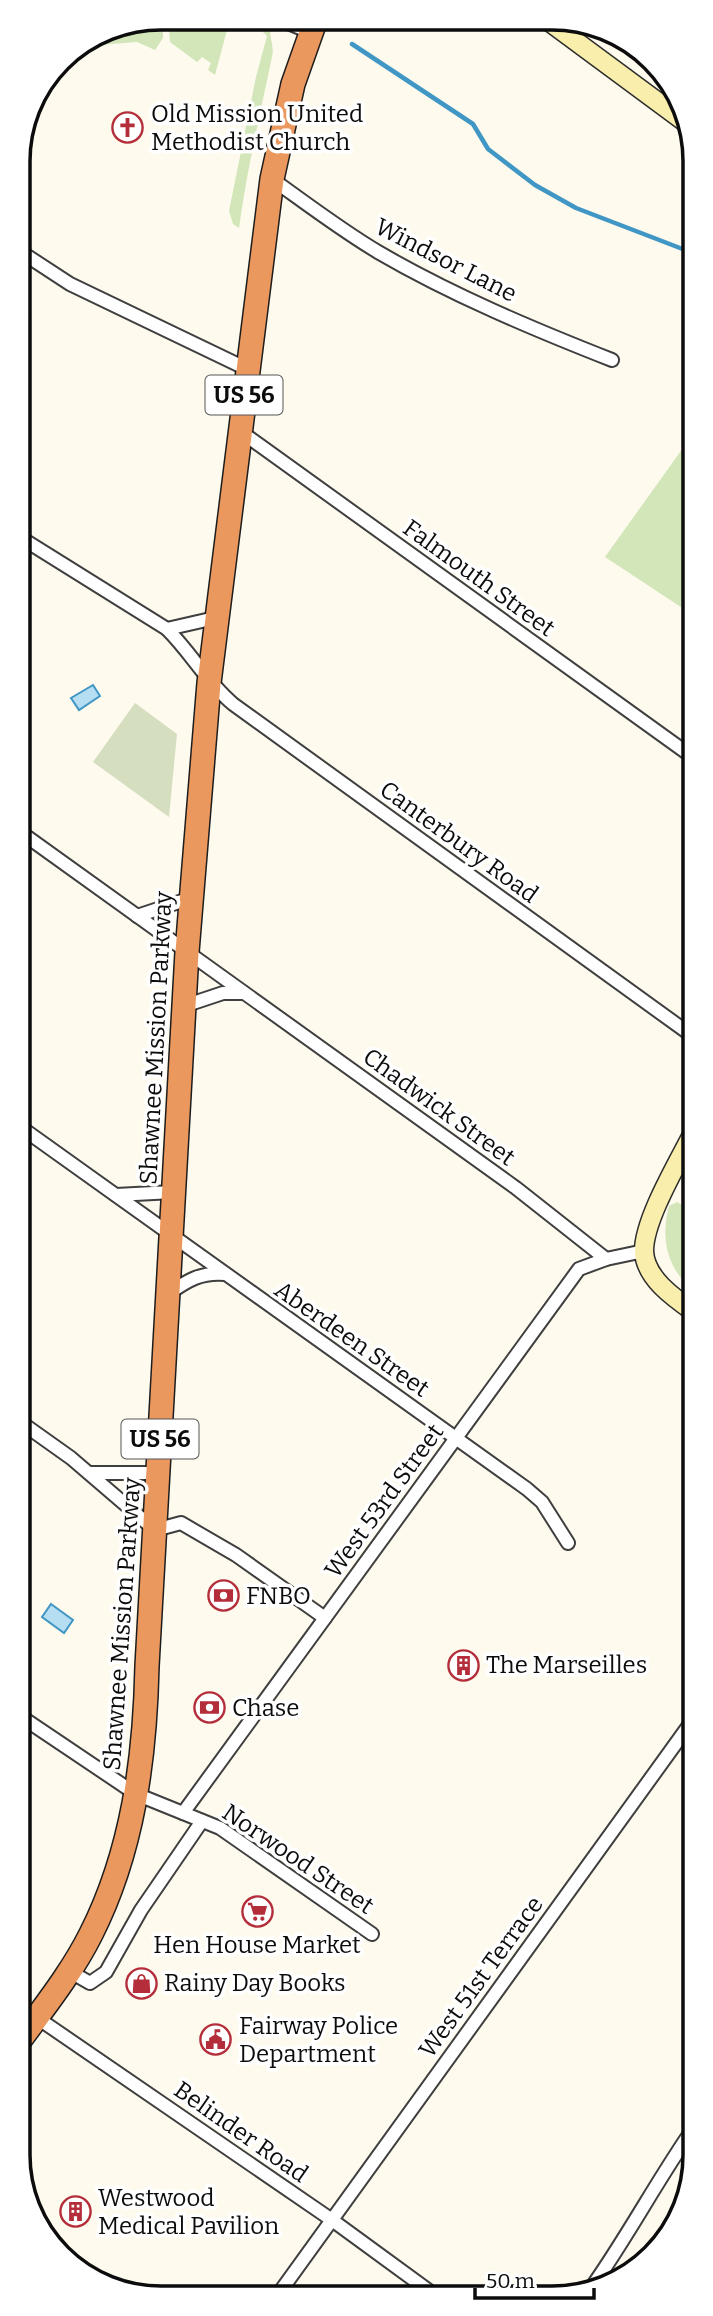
<svg xmlns="http://www.w3.org/2000/svg" width="713" height="2316" font-family="Bitter,serif">
<style>
.green{fill:#d2e6b9}
.cemetery{fill:#d6dec0}
.water{fill:#b5def2;stroke:#4096c4;stroke-width:2}
.lines{fill:none;stroke-linecap:round;stroke-linejoin:round}
.stream{stroke:#4096c4;stroke-width:4.5}
.street-casing{stroke:#3f3f3f;stroke-width:16}
.secondary-casing{stroke:#2e2e2e;stroke-width:21}
.highway-casing{stroke:#1d1d1d;stroke-width:26}
.street{stroke:#fff;stroke-width:12}
.secondary{stroke:#faeeac;stroke-width:18}
.highway{stroke:#eb985e;stroke-width:23}
.labels{text-anchor:middle;dominant-baseline:central;stroke-width:7;stroke-linejoin:round;paint-order:stroke}
.shield{fill:#fff;stroke:#555;stroke-width:2}
.shield-label{font-size:23px;font-weight:bold;fill:#0c0c0c}
.poi-label{font-size:24px;fill:#0c0c0c;stroke:#fff;text-anchor:start}
.street-label{font-size:24px;fill:#0c0c0c;stroke:#fff}
.rim{fill:none;stroke:#0c0c0c;stroke-width:3.5}
</style>
<rect width="100%" height="100%" fill="#fefaed"/>
<g class="green">
<polygon points="220,23 227,30 215,75 208,70 211,63 202,57 197,62 170,42 169,29"/>
<path d="M267,23L271,25C268,37 275,45 272,57C260,114 247,170 239,228L233,224L229,211L256,77L267,36L261,30Z"/>
<polygon points="163,30 163,38 155,50 137,42 98,45 97,35"/>
<polygon points="693,434 693,615 605,557"/>
<path d="M677,1202L694,1212V1291C667,1269 660,1239 669,1206Z"/>
</g>
<polygon class="cemetery" points="135,703 177,734 169,817 93,762"/>
<g class="water">
<polygon points="93,685 100,696 79,710 71,698"/>
<polygon points="51,1604 73,1620 64,1633 42,1617"/>
</g>
<g class="lines">
<polyline class="stream" points="352,44 473,124 488,149 535,185 576,208 693,253"/>
<defs>
<g id="street">
<polyline points="276,18 310,32"/>
<path d="M272,179C307,204 341,230 378,252C452,295 533,329 612,360"/>
<polyline points="18,250 70,284 247,369"/>
<polyline points="240,431 694,758"/>
<polyline points="18,536 167,629 215,618"/>
<path d="M167,629C192,654 205,680 233,704L687,1032L694,1043"/>
<polyline points="19,831 516,1188 606,1259"/>
<polyline points="137,916 191,898"/>
<polyline points="184,1006 223,993 244,993"/>
<polyline points="19,1126 527,1489 542,1502 568,1543"/>
<polyline points="116,1195 173,1192"/>
<path d="M168,1294C188,1280 201,1272 225,1274"/>
<polyline points="19,1421 71,1458 155,1530 181,1523 236,1555 325,1618"/>
<polyline points="89,1473 158,1473"/>
<polyline points="20,1716 136,1794 220,1828 372,1934"/>
<polyline points="183,1813 579,1269 606,1259 644,1251"/>
<polyline points="69,1971 90,1983 106,1972 141,1910 202,1821"/>
<polyline points="20,2006 332,2220 436,2296"/>
<path d="M589,2291C627,2238 657,2180 695,2126"/>
<polyline points="277,2296 695,1717"/>
</g>
<g id="secondary">
<polyline points="547,20 689,125"/>
<path d="M694,1131C679,1161 644,1219 644,1251C645,1278 674,1298 694,1312"/>
</g>
<path id="highway" d="M20,2040C45,2006 72,1972 91,1934C133,1851 145,1758 147,1666L187,952L209,683L272,179L293,84L316,19"/>
</defs>
<use href="#street" class="street-casing"/>
<use href="#secondary" class="secondary-casing"/>
<use href="#highway" class="highway-casing"/>
<use href="#street" class="street"/>
<use href="#secondary" class="secondary"/>
<use href="#highway" class="highway"/>
</g>
<defs>
<symbol id="church-ring" viewBox="-11 -11 22 22"><circle r="9.5" fill="#fff" stroke="#b42d3a" stroke-width="1.5"/><path d="M-1.2-6h2.4v3.5h3.3v2.4h-3.3V6h-2.4V-.1h-3.3v-2.4h3.3Z" fill="#b42d3a"/></symbol>
<symbol id="bank-ring" viewBox="-11 -11 22 22"><circle r="9.5" fill="#fff" stroke="#b42d3a" stroke-width="1.5"/><path d="M-6-4H6V4H-6ZM0-2.3a2.3 2.3 0 1 0 0 4.6a2.3 2.3 0 1 0 0-4.6Z" fill="#b42d3a"/></symbol>
<symbol id="building-ring" viewBox="-11 -11 22 22"><circle r="9.5" fill="#fff" stroke="#b42d3a" stroke-width="1.5"/><path d="M-4-6H4V6H1V3H-1V6H-4ZM-2.5-4.3h1.7v1.8h-1.7ZM.8-4.3h1.7v1.8H.8ZM-2.5-1h1.7V.8h-1.7ZM.8-1h1.7V.8H.8Z" fill="#b42d3a"/></symbol>
<symbol id="supermarket-ring" viewBox="-11 -11 22 22"><circle r="9.5" fill="#fff" stroke="#b42d3a" stroke-width="1.5"/><path d="M-6-5.5h2.5l.6 2H6L4.5 2H-2.5L-4.4-4H-6ZM-1.5 3.2a1.3 1.3 0 1 0 .1 0ZM3 3.2a1.3 1.3 0 1 0 .1 0Z" fill="#b42d3a"/></symbol>
<symbol id="shop-ring" viewBox="-11 -11 22 22"><circle r="9.5" fill="#fff" stroke="#b42d3a" stroke-width="1.5"/><path d="M-5-2.5h2.3a2.7 3.5 0 0 1 5.4 0H5L5.5 6h-11ZM-1.5-2.5h3a1.5 2.3 0 0 0-3 0Z" fill="#b42d3a"/></symbol>
<symbol id="civic-ring" viewBox="-11 -11 22 22"><circle r="9.5" fill="#fff" stroke="#b42d3a" stroke-width="1.5"/><path d="M-.6-6.5H3V-4.5H.6V-3L4-1V1h2V6H-6V1h2V-1L-.6-3ZM-1.2 2.5V6h2.4V2.5Z" fill="#b42d3a"/></symbol>
</defs>
<g fill-rule="evenodd">
<use href="#church-ring" x="110" y="110" width="35" height="35"/>
<use href="#bank-ring" x="206" y="1578" width="35" height="35"/>
<use href="#building-ring" x="446" y="1648" width="35" height="35"/>
<use href="#bank-ring" x="192" y="1690" width="35" height="35"/>
<use href="#supermarket-ring" x="240" y="1894" width="35" height="35"/>
<use href="#shop-ring" x="124" y="1966" width="35" height="35"/>
<use href="#civic-ring" x="198" y="2022" width="35" height="35"/>
<use href="#building-ring" x="58" y="2194" width="35" height="35"/>
</g>
<g class="labels">
<g class="shield">
<rect x="205.5" y="375.5" width="77" height="39" rx="5"/>
<rect x="121.5" y="1419.5" width="77" height="39" rx="5"/>
</g>
<g class="shield-label">
<text x="244" y="395">US 56</text>
<text x="160" y="1439">US 56</text>
</g>
<g class="poi-label">
<text x="151" y="114">Old Mission United<tspan x="151" dy="28">Methodist Church</tspan></text>
<text x="246" y="1596">FNBO</text>
<text x="486" y="1665">The Marseilles</text>
<text x="232" y="1708">Chase</text>
<text x="257" y="1945" text-anchor="middle">Hen House Market</text>
<text x="164" y="1983">Rainy Day Books</text>
<text x="239" y="2026">Fairway Police<tspan x="239" dy="28">Department</tspan></text>
<text x="98" y="2198">Westwood<tspan x="98" dy="28">Medical Pavilion</tspan></text>
</g>
<g class="street-label">
<text transform="translate(446 260) rotate(27)">Windsor Lane</text>
<text transform="translate(479 578) rotate(36)">Falmouth Street</text>
<text transform="translate(459 842) rotate(36)">Canterbury Road</text>
<text transform="translate(156 1038) rotate(-87)">Shawnee Mission Parkway</text>
<text transform="translate(439 1107) rotate(36)">Chadwick Street</text>
<text transform="translate(352 1339) rotate(35)">Aberdeen Street</text>
<text transform="translate(384 1501) rotate(-54)">West 53rd Street</text>
<text transform="translate(122 1624) rotate(-86)">Shawnee Mission Parkway</text>
<text transform="translate(298 1859) rotate(34)">Norwood Street</text>
<text transform="translate(481 1977) rotate(-54)">West 51st Terrace</text>
<text transform="translate(241 2132) rotate(35)">Belinder Road</text>
</g>
</g>
<path d="M0 0H713V2316H0ZM161 30H552A131 131 0 0 1 683 161V2155A131 131 0 0 1 552 2286H161A131 131 0 0 1 30 2155V161A131 131 0 0 1 161 30Z" fill="#fff" fill-rule="evenodd"/>
<path class="rim" d="M161 30H552A131 131 0 0 1 683 161V2155A131 131 0 0 1 552 2286H161A131 131 0 0 1 30 2155V161A131 131 0 0 1 161 30Z"/>
<path d="M475 2288v10h119v-10" fill="none" stroke="#0c0c0c" stroke-width="3.5"/>
<text x="486" y="2288" font-size="21" fill="#0c0c0c" stroke="#ffffff" stroke-width="5" paint-order="stroke">50 m</text>
</svg>
